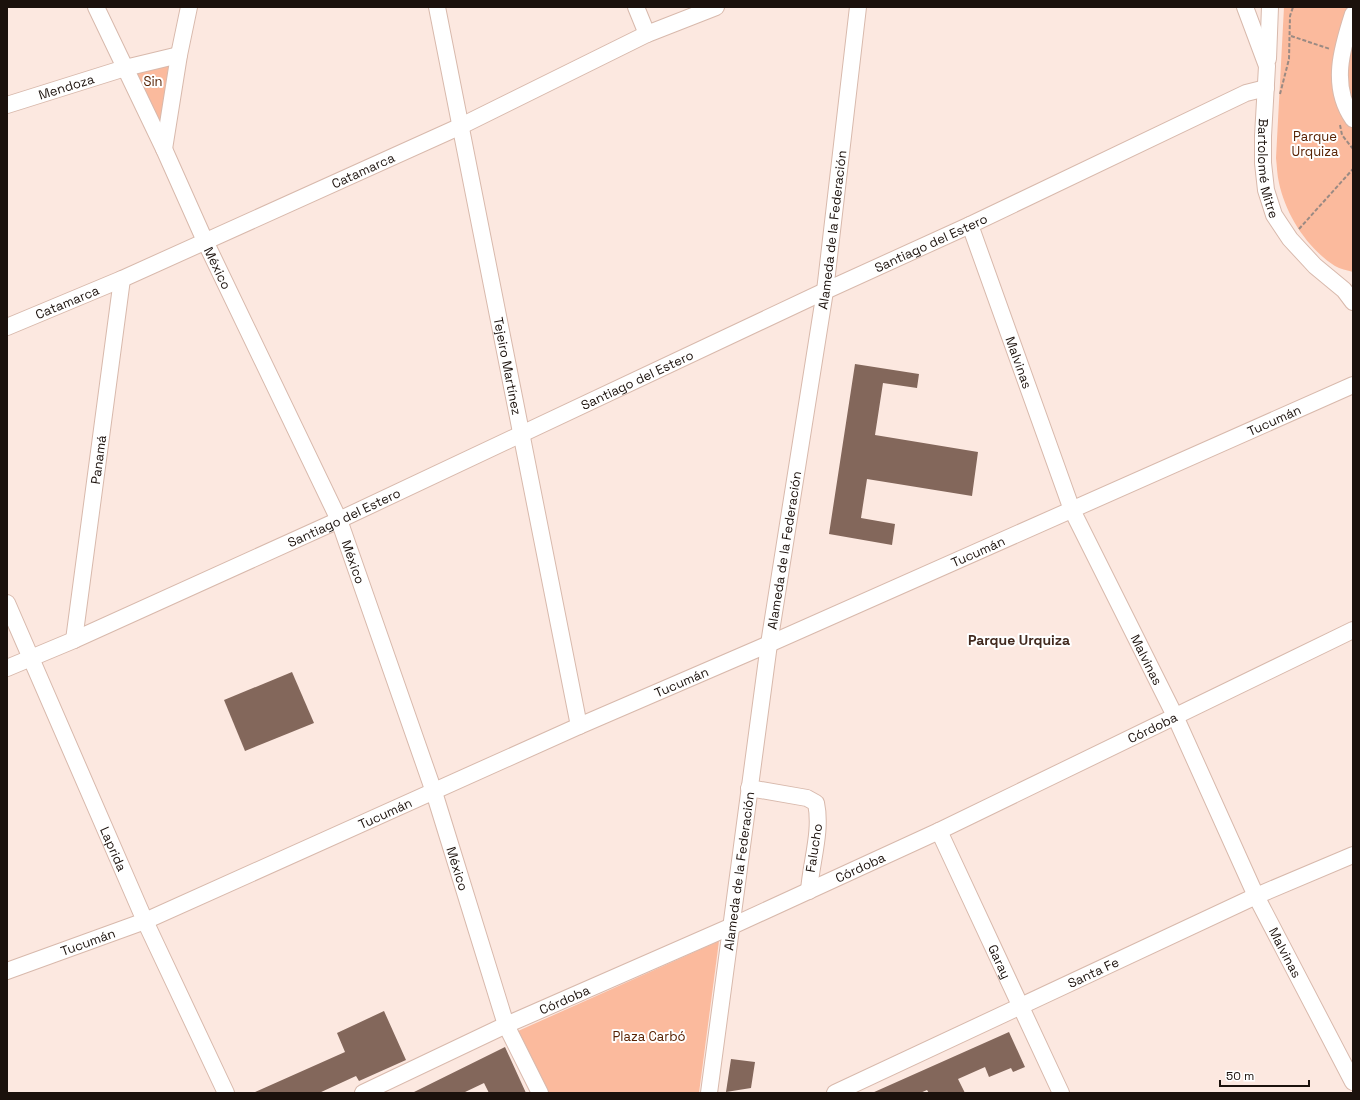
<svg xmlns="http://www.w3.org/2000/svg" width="1360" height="1100" font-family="'Space Grotesk',sans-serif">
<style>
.green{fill:#fbba9d}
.building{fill:#83675b}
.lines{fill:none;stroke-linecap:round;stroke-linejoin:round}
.minor-casing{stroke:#d8b9ac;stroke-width:18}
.path{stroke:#9a8a83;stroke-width:2;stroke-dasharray:4 2;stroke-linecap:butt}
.minor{stroke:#fff;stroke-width:16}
.labels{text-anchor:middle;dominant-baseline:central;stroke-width:4;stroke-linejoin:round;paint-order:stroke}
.park-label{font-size:13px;fill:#582203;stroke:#fff}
.street-label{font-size:13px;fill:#1b110c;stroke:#fff}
.neighbourhood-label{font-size:14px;font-weight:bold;fill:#422a1f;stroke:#fff}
</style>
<rect width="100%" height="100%" fill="#fce8e0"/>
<g class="green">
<path d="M1284,7H1353V272C1347,270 1340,269 1335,266C1307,248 1286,215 1279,183C1277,175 1277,166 1276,158Z"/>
<polygon points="169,62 160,130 132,71"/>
<polygon points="719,941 699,1093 546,1093 518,1031"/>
</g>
<g class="building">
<polygon points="855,364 919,374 917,388 883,383 875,435 978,452 972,496 867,479 861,518 895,524 892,545 829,534"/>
<polygon points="292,672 314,723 245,751 224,700"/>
<polygon points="384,1011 406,1060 359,1081 356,1076 319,1093 253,1093 345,1052 337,1033"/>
<polygon points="1009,1032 1025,1067 1013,1072 1011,1068 989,1077 985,1067 958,1079 965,1093 929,1093 927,1090 920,1093 872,1093"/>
<polygon points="505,1047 526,1093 489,1093 484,1083 463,1093 412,1093"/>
<polygon points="731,1059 755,1062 751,1088 726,1092"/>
</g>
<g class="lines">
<defs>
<g id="minor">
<path id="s1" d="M96,7L164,149L205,241L339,520L434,792L506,1025L540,1093"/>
<path id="s2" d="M437,7L579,726"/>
<polyline points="636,7 647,34"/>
<path id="s3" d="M1245,7L1267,66L1263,136V163L1266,190L1274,215L1290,239L1315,266L1344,290L1353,302"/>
<path d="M1353,14C1342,48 1330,86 1353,119"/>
<polyline points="1268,59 1270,7"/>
<path id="s4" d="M7,105L125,68L179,55"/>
<polyline points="164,149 179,55 189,7"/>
<path id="s5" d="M970,225L1072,510L1175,716L1256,896L1353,1082"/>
<path id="s6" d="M7,327L122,279L461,126L647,34L716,7"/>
<path id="s7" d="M7,603L145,921L226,1093"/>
<path id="s8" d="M74,640L122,279"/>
<path id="s9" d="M7,668L74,640L339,520L825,291L970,225L1246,93L1266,88"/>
<path d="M749,788L807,798L816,803C822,831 811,862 809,891"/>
<path id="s10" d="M939,831L1061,1093"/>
<path id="s11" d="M7,971L145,921L579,726L769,644L1353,385"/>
<path id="s12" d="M363,1093L506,1025L732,926L939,831L1353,630"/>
<path id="s13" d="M709,1093L769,644L825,291L858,7"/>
<path id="s14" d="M835,1093L1256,896L1353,855"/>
</g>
</defs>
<use href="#minor" class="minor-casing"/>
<g class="path">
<polyline points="1291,36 1330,49"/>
<polyline points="1280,94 1289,59 1290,16 1293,7"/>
<polyline points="1340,125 1342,135 1353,149"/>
<polyline points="1299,229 1353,169"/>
</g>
<use href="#minor" class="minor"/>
</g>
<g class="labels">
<g class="park-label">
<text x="153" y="81">Sin</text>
<text x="1315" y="136">Parque<tspan x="1315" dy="15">Urquiza</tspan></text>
<text x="649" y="1036">Plaza Carbó</text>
</g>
<g class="street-label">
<text stroke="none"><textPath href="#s4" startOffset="62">Mendoza</textPath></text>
<text stroke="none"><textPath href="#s3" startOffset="166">Bartolomé Mitre</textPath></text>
<text stroke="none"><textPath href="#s6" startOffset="389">Catamarca</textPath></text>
<text stroke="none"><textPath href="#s13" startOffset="872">Alameda de la Federación</textPath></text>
<text stroke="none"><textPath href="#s9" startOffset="1017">Santiago del Estero</textPath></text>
<text stroke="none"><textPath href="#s1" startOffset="288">México</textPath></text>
<text stroke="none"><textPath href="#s6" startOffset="65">Catamarca</textPath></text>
<text stroke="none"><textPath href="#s5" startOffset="146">Malvinas</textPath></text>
<text stroke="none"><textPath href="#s2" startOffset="366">Tejeiro Martínez</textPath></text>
<text stroke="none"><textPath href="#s9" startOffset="693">Santiago del Estero</textPath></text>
<text stroke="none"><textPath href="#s11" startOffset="1382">Tucumán</textPath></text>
<text stroke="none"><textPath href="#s8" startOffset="182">Panamá</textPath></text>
<text stroke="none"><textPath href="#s9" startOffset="369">Santiago del Estero</textPath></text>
<text stroke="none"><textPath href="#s13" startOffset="548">Alameda de la Federación</textPath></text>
<text stroke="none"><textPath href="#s11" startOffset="1058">Tucumán</textPath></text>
<text stroke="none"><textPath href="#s1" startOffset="612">México</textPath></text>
<text stroke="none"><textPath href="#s5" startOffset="470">Malvinas</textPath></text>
<text stroke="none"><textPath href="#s11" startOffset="734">Tucumán</textPath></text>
<text stroke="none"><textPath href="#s12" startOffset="870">Córdoba</textPath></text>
<text stroke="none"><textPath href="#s11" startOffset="410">Tucumán</textPath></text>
<text transform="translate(814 848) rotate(-81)">Falucho</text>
<text stroke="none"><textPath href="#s7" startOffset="268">Laprida</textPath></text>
<text stroke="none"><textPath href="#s12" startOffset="546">Córdoba</textPath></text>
<text stroke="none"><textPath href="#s1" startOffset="936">México</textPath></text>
<text stroke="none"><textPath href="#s13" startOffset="224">Alameda de la Federación</textPath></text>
<text stroke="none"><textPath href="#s11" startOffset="86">Tucumán</textPath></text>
<text stroke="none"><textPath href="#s5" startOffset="794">Malvinas</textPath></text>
<text stroke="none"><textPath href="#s10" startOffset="144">Garay</textPath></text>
<text stroke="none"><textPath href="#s14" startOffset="285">Santa Fe</textPath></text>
<text stroke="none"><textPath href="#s12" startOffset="222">Córdoba</textPath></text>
</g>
<g class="neighbourhood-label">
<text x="1019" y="640">Parque Urquiza</text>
</g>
</g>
<rect width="1360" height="1100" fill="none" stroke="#1b110c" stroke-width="16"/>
<path d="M1220 1080v6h89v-6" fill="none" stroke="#1b110c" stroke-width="2"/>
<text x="1226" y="1080" font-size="12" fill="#1b110c" stroke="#ffffff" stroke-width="3" paint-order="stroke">50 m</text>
</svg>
